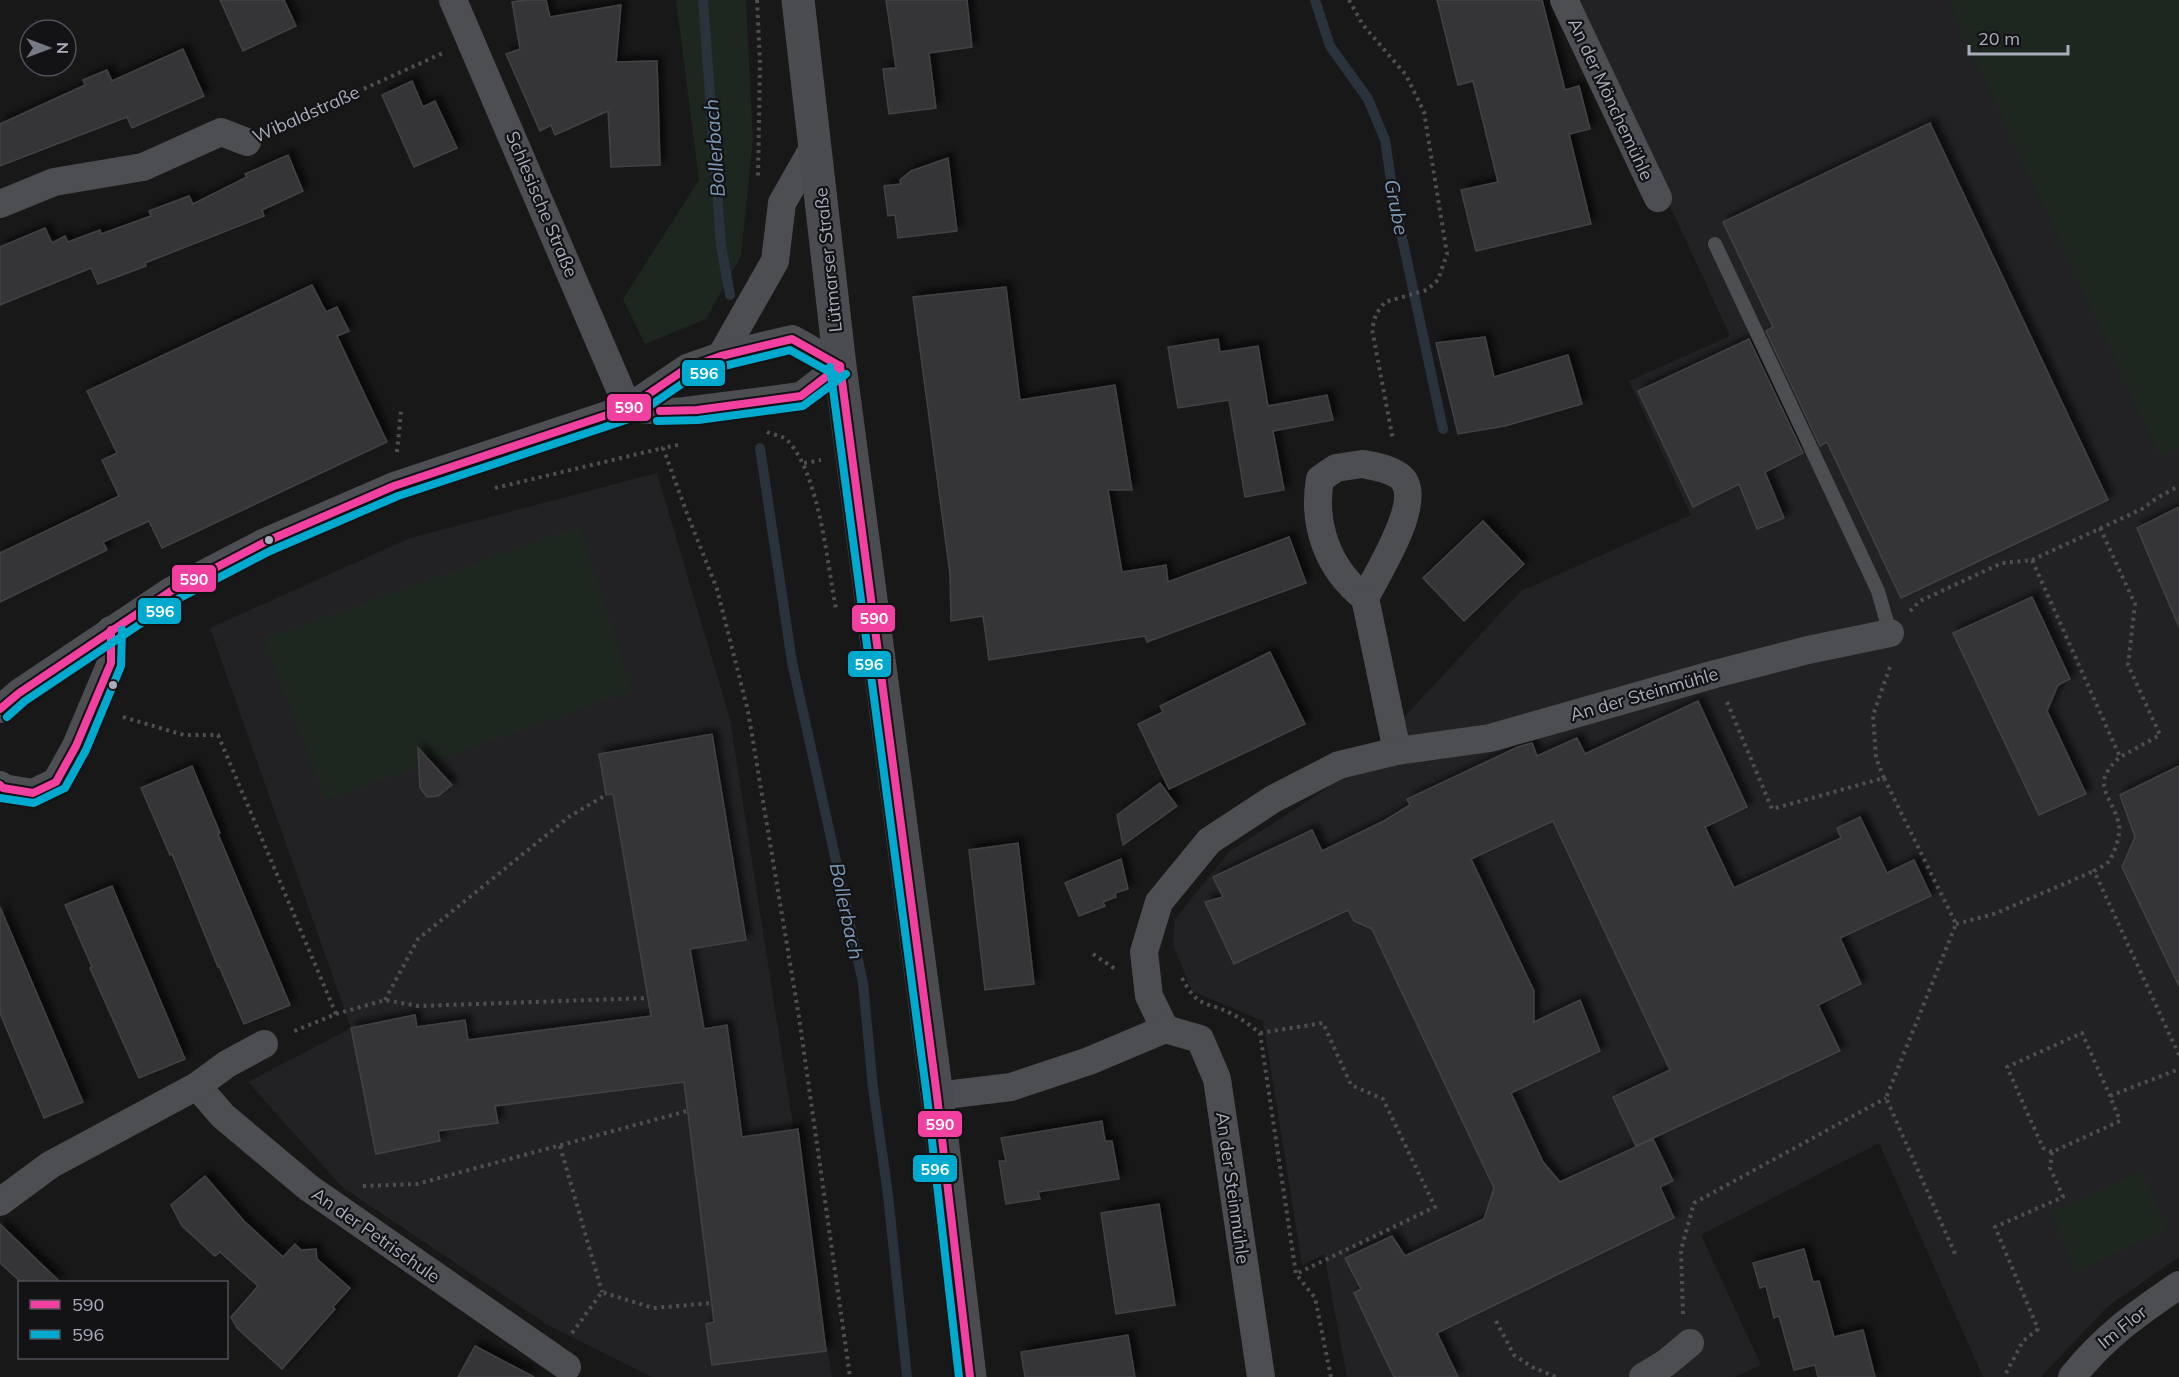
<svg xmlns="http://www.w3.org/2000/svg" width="2179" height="1377" font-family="Mulish,sans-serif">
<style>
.built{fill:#222225}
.green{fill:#1e2620}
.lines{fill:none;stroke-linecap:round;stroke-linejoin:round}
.stream{stroke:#2a323c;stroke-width:10}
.building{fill:#363638;stroke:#414245;stroke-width:1.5;filter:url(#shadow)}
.path{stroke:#4e4f53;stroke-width:4;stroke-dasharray:3 4.5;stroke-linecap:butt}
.lane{stroke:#4c4e52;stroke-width:14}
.street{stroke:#4c4e52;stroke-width:28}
.secondary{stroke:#4b4c50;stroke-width:33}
.bus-1-casing{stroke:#131215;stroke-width:12}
.bus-2-casing{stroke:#131215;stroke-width:12}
.bus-1{stroke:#f240a1;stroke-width:8}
.bus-2{stroke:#00a9ce;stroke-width:8}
.bus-dot{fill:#a9adbb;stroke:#131215;stroke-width:2}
.labels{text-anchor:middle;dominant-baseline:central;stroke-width:4.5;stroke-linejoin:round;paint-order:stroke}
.street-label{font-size:18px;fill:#a9adbb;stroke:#131215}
.water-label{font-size:20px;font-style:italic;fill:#7d99b8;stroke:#131215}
.line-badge{stroke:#131215;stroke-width:2}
.badge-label{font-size:16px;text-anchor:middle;font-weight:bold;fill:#fff}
</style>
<defs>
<filter id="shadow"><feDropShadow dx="5.5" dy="-5.5" stdDeviation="3" flood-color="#0009"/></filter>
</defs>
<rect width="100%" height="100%" fill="#181819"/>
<g class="built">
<polygon points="1575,0 1948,0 2179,449 2179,1257 2107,1307 2041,1377 1983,1377 1879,1143 1701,1235 1761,1365 1735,1377 1347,1377 1324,1254 1302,1265 1263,1021 1192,991 1173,945 1175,919 1230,851 1345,777 1368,756 1521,591 1691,515 1629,381 1730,336"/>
<polygon points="657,473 730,719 832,1377 652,1377 548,1325 342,1187 248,1082 351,1028 210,628 410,538"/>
</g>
<g class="green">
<polygon points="676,0 746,0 753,140 741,256 706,319 645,344 623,299 699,180"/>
<polygon points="1948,0 2179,0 2179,449 2161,458"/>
<polygon points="579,526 632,691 326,800 264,639"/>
<polygon points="2142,1171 2167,1230 2076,1272 2052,1212"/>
</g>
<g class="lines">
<g class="stream">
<polyline points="703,0 721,246 730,295"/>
<polyline points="1315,0 1330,46 1368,99 1385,140 1394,200 1443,429"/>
<polyline points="760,448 792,662 863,983 873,1088 888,1195 907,1377"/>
</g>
</g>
<g class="building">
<polygon points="220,0 284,0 296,26 243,51"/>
<polygon points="527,0 546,0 550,17 621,5 616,62 657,61 660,165 611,167 608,111 555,135 551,125 540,131 506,54 520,49 512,2"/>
<polygon points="886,0 967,0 972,47 929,53 936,108 889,114 883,69 896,68"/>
<polygon points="1437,0 1542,0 1565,90 1579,86 1590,129 1569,134 1591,224 1476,251 1461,190 1498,182 1473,81 1458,85"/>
<polygon points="183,49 204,96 132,128 127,117 0,166 0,124 85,85 83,80 107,70 112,81"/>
<polygon points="412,81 423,107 435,101 457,148 414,167 382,95"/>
<polygon points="1930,123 2108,500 1901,598 1827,442 1820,446 1766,331 1773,327 1723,222"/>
<polygon points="288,155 303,191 262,210 264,216 145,263 146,266 98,284 91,268 0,305 0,247 45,228 52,243 65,236 68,242 100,230 101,234 151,216 149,211 189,196 193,204 247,177 245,174"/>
<polygon points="948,158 957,231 898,238 895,215 888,216 884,186 901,184 900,180 911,171"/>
<polygon points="312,285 326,312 337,307 349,331 337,336 387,442 162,548 149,521 103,542 107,550 0,602 0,553 119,496 102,460 117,453 87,391"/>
<polygon points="1006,287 1020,400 1115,385 1132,490 1108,490 1122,572 1166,565 1168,582 1289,537 1306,583 1147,642 1145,636 989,660 983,616 951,621 950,574 913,297"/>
<polygon points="1485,337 1494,377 1568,355 1582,404 1505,426 1458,434 1436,343"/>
<polygon points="1218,339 1220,352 1258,346 1268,406 1327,395 1333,420 1273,431 1284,490 1245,497 1229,400 1178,408 1168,347"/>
<polygon points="1749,339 1803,453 1765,472 1784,518 1757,529 1739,484 1693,507 1638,391"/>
<polygon points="2179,507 2179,627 2137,528"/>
<polygon points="1483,521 1524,564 1464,621 1423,578"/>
<polygon points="2032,597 2070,679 2058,685 2047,711 2086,794 2039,815 1953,633"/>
<polygon points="1270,652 1305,724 1169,789 1138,724 1163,712 1160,706"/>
<polygon points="1698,701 1747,807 1705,827 1734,888 1841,838 1837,828 1860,817 1887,873 1914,860 1931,896 1840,938 1861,984 1818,1005 1840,1051 1636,1146 1613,1097 1670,1070 1553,821 1471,859 1534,991 1534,1022 1580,1000 1600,1051 1511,1093 1543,1162 1560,1182 1653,1139 1673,1181 1660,1187 1674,1218 1437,1333 1458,1377 1394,1377 1354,1293 1361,1289 1345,1258 1392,1236 1405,1256 1484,1219 1494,1188 1372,929 1354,921 1348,910 1234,964 1205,902 1223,897 1213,877 1312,830 1322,851 1384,821 1410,805 1407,799 1518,747 1532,743 1537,756 1577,738 1585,754"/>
<polygon points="712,734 746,940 690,949 704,1029 727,1025 742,1137 798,1129 826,1351 712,1365 706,1324 714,1322 684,1082 495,1106 498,1123 438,1131 440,1141 376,1154 351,1028 415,1015 417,1027 465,1020 468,1040 651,1016 613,794 606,795 599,754"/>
<polygon points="418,748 452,785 438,796 427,797 420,788"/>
<polygon points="192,766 220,833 218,834 290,1005 244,1024 219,966 218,967 172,854 170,855 141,788"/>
<polygon points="2179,766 2179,986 2122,867 2135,837 2120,795"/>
<polygon points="1160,783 1177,806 1123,845 1117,815"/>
<polygon points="1018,843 1034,984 985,990 969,850"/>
<polygon points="1121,859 1128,889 1115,893 1116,897 1103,902 1105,906 1079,916 1065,883"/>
<polygon points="112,886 185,1059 139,1078 90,968 92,967 65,905"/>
<polygon points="0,907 83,1102 44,1118 0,1013"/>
<polygon points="1102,1121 1105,1141 1112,1141 1119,1179 1038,1192 1040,1199 1006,1204 999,1161 1006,1161 1001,1138"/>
<polygon points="205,1176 244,1221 283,1257 295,1244 301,1250 316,1249 317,1259 350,1288 333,1307 335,1309 282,1369 237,1328 231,1317 258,1286 220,1252 215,1256 182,1226 171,1205"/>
<polygon points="1159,1204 1175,1305 1116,1314 1101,1213"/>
<polygon points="0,1224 60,1282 21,1282 0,1263"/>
<polygon points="1804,1249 1813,1282 1819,1281 1834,1337 1863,1330 1875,1377 1818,1377 1815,1365 1794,1370 1779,1316 1774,1318 1766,1286 1760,1288 1753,1263"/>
<polygon points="1128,1335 1135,1377 1025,1377 1021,1352"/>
<polygon points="475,1346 534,1377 458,1377"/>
</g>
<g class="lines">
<g class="path">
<polyline points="757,0 760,63 758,179"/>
<polyline points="1349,0 1363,25 1406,75 1424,112 1447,254 1438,280 1427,290 1385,302 1376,314 1372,329 1393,440"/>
<polyline points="275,129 443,53"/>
<path d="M767,432C774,435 784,436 788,441C820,476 827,563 836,609"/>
<polyline points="678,445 663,448 688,516 717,589 748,711 799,1017 850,1377"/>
<polyline points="397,452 401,411"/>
<polyline points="804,463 821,460"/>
<polyline points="495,488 663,448"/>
<polyline points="2100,528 2135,604 2128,665 2160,735 2120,757"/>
<polyline points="2032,560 2142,509 2157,498 2179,486"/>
<path d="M1910,611L1920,601L2002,563L2032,560L2120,757C2089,785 2111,794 2119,824C2121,834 2115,852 2109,861C2106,865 2099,868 2094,871L2179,1055"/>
<polyline points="1727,702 1772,809 1884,778 1956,924 1886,1098 1956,1256"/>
<polyline points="123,717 184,735 218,735 336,1014 292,1032"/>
<polyline points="1884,778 1876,758 1873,715 1891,664"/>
<polyline points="1956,924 1994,914 2094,871"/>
<polyline points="1093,954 1115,969"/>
<path d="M1182,978C1199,1010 1205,1000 1232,1014C1242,1019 1251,1026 1260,1033L1296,1274L1315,1298L1331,1377"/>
<polyline points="385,1000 418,939 570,816 606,795"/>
<polyline points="336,1014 385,1000 418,1006 648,998"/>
<polyline points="1260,1033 1323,1023 1351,1085 1383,1099 1435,1207 1296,1274"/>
<polyline points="560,1146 602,1292"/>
<polyline points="2052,1152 2043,1148 2007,1067 2082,1033 2110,1096"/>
<polyline points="363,1186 417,1184 687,1111"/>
<polyline points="1683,1314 1681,1250 1694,1203 1886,1098"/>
<polyline points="1496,1321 1514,1355 1532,1367 1556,1377"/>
<polyline points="572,1333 602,1292 653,1308 712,1303"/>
<polyline points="2006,1373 2023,1341 2038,1329 1995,1227 2063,1197 2050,1168 2052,1152 2120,1121 2110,1096 2179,1069"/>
</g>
<polyline class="lane" points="1715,244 1878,591 1890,633"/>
<g class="street">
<polyline points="453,0 628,408"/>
<polyline points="1564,0 1658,198"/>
<polyline points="0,204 54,182 143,167 221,132 247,142"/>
<polyline points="721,356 775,261 782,203 815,145"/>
<path d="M1362,464C1374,466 1387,468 1398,475C1429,495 1376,575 1365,598C1328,569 1312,525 1320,479L1336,468Z"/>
<polyline points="1365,598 1397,751"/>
<polyline points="0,709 19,693 171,591 265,542 394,486 628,408 687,368 721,356 792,339 840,366 801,396 677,412 628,408"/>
<polyline points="0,785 3,788 33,793 56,782 76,746 111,663 111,630"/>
<polyline points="1165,1029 1149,996 1144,952 1159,902 1209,841 1273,799 1339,765 1397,751 1490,738 1715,674 1808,650 1890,633"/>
<polyline points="197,1086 223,1116 309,1188 567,1367"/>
<polyline points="937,1096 1011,1087 1089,1061 1165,1029 1200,1039 1217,1079 1261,1377"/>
<polyline points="0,1202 50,1165 197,1086 227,1064 264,1044"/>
<polyline points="1643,1377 1666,1363 1690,1343"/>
<path d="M2072,1377C2105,1336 2136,1314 2179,1285"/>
</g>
<polyline class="secondary" points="798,0 840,366 937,1096 970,1377"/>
<defs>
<g id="bus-1">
<polyline points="840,366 937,1096 970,1377"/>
<polyline points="660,411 697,410 801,396 840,366"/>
<polyline points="0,709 19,693 171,591 265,542 394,486 628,408 687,368 721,356 792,339 840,366"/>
<polyline points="0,785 3,788 33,793 56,782 76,746 111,663 111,630"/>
</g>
<g id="bus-2">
<polyline points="830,367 927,1097 959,1377"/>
<polyline points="657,421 698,420 803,406 846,374"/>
<polyline points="7,717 25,701 176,600 270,551 398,496 632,418 692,377 724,366 790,350 835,375"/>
<polyline points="0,798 34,803 65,788 86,750 121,666 122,630"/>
</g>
</defs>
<use href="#bus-1" class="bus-1-casing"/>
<use href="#bus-2" class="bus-2-casing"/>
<use href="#bus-1" class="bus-1"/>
<use href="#bus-2" class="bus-2"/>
</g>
<g class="bus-dot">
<circle cx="269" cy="540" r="5"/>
<circle cx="113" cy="685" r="5"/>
</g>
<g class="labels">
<g class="street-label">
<text transform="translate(1611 99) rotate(65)">An der Mönchemühle</text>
<text transform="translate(306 114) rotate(-24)">Wibaldstraße</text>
<text transform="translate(542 204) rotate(67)">Schlesische Straße</text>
<text transform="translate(828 260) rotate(-96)">Lütmarser Straße</text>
<text transform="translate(1644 694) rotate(-16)">An der Steinmühle</text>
<text transform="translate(1233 1188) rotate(82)">An der Steinmühle</text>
<text transform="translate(376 1235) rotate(35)">An der Petrischule</text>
<text transform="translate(2122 1327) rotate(-39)">Im Flor</text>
</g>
<g class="water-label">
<text transform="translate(714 148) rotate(-94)">Bollerbach</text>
<text transform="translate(1397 207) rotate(79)">Grube</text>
<text transform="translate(847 911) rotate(78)">Bollerbach</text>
</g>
</g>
<g class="line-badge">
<rect x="681" y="359" width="45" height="28" rx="6" fill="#00a9ce"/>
<rect x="606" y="393" width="46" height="29" rx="6" fill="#f240a1"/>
<rect x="171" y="564" width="46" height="29" rx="6" fill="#f240a1"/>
<rect x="137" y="597" width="45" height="28" rx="6" fill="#00a9ce"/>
<rect x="851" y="604" width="45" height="29" rx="6" fill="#f240a1"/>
<rect x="847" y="650" width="45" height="28" rx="6" fill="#00a9ce"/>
<rect x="917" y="1110" width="46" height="28" rx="6" fill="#f240a1"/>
<rect x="912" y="1154" width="46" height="29" rx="6" fill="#00a9ce"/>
</g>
<g class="badge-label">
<text x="704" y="379">596</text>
<text x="629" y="413">590</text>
<text x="194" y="585">590</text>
<text x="160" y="617">596</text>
<text x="874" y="624">590</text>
<text x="869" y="670">596</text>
<text x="940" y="1130">590</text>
<text x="935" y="1175">596</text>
</g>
<rect x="18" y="1281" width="210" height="78" fill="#131215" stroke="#4f5057" stroke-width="1.5"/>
<rect x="30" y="1300" width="30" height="9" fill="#f240a1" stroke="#4f5057" stroke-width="1.5"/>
<text x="72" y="1311" font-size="18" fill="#a9adbb">590</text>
<rect x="30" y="1330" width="30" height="9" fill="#00a9ce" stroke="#4f5057" stroke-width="1.5"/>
<text x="72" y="1341" font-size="18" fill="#a9adbb">596</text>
<g transform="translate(48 48) rotate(90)"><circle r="28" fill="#131215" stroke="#4f5057" stroke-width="1.5"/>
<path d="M0-4.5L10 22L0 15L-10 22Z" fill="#767982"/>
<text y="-9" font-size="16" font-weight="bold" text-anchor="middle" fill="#a9adbb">N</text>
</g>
<path d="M1969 45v9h99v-9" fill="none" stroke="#a9adbb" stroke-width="3"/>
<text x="1978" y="45" font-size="18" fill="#a9adbb" stroke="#131215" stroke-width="4.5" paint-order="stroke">20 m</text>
</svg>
